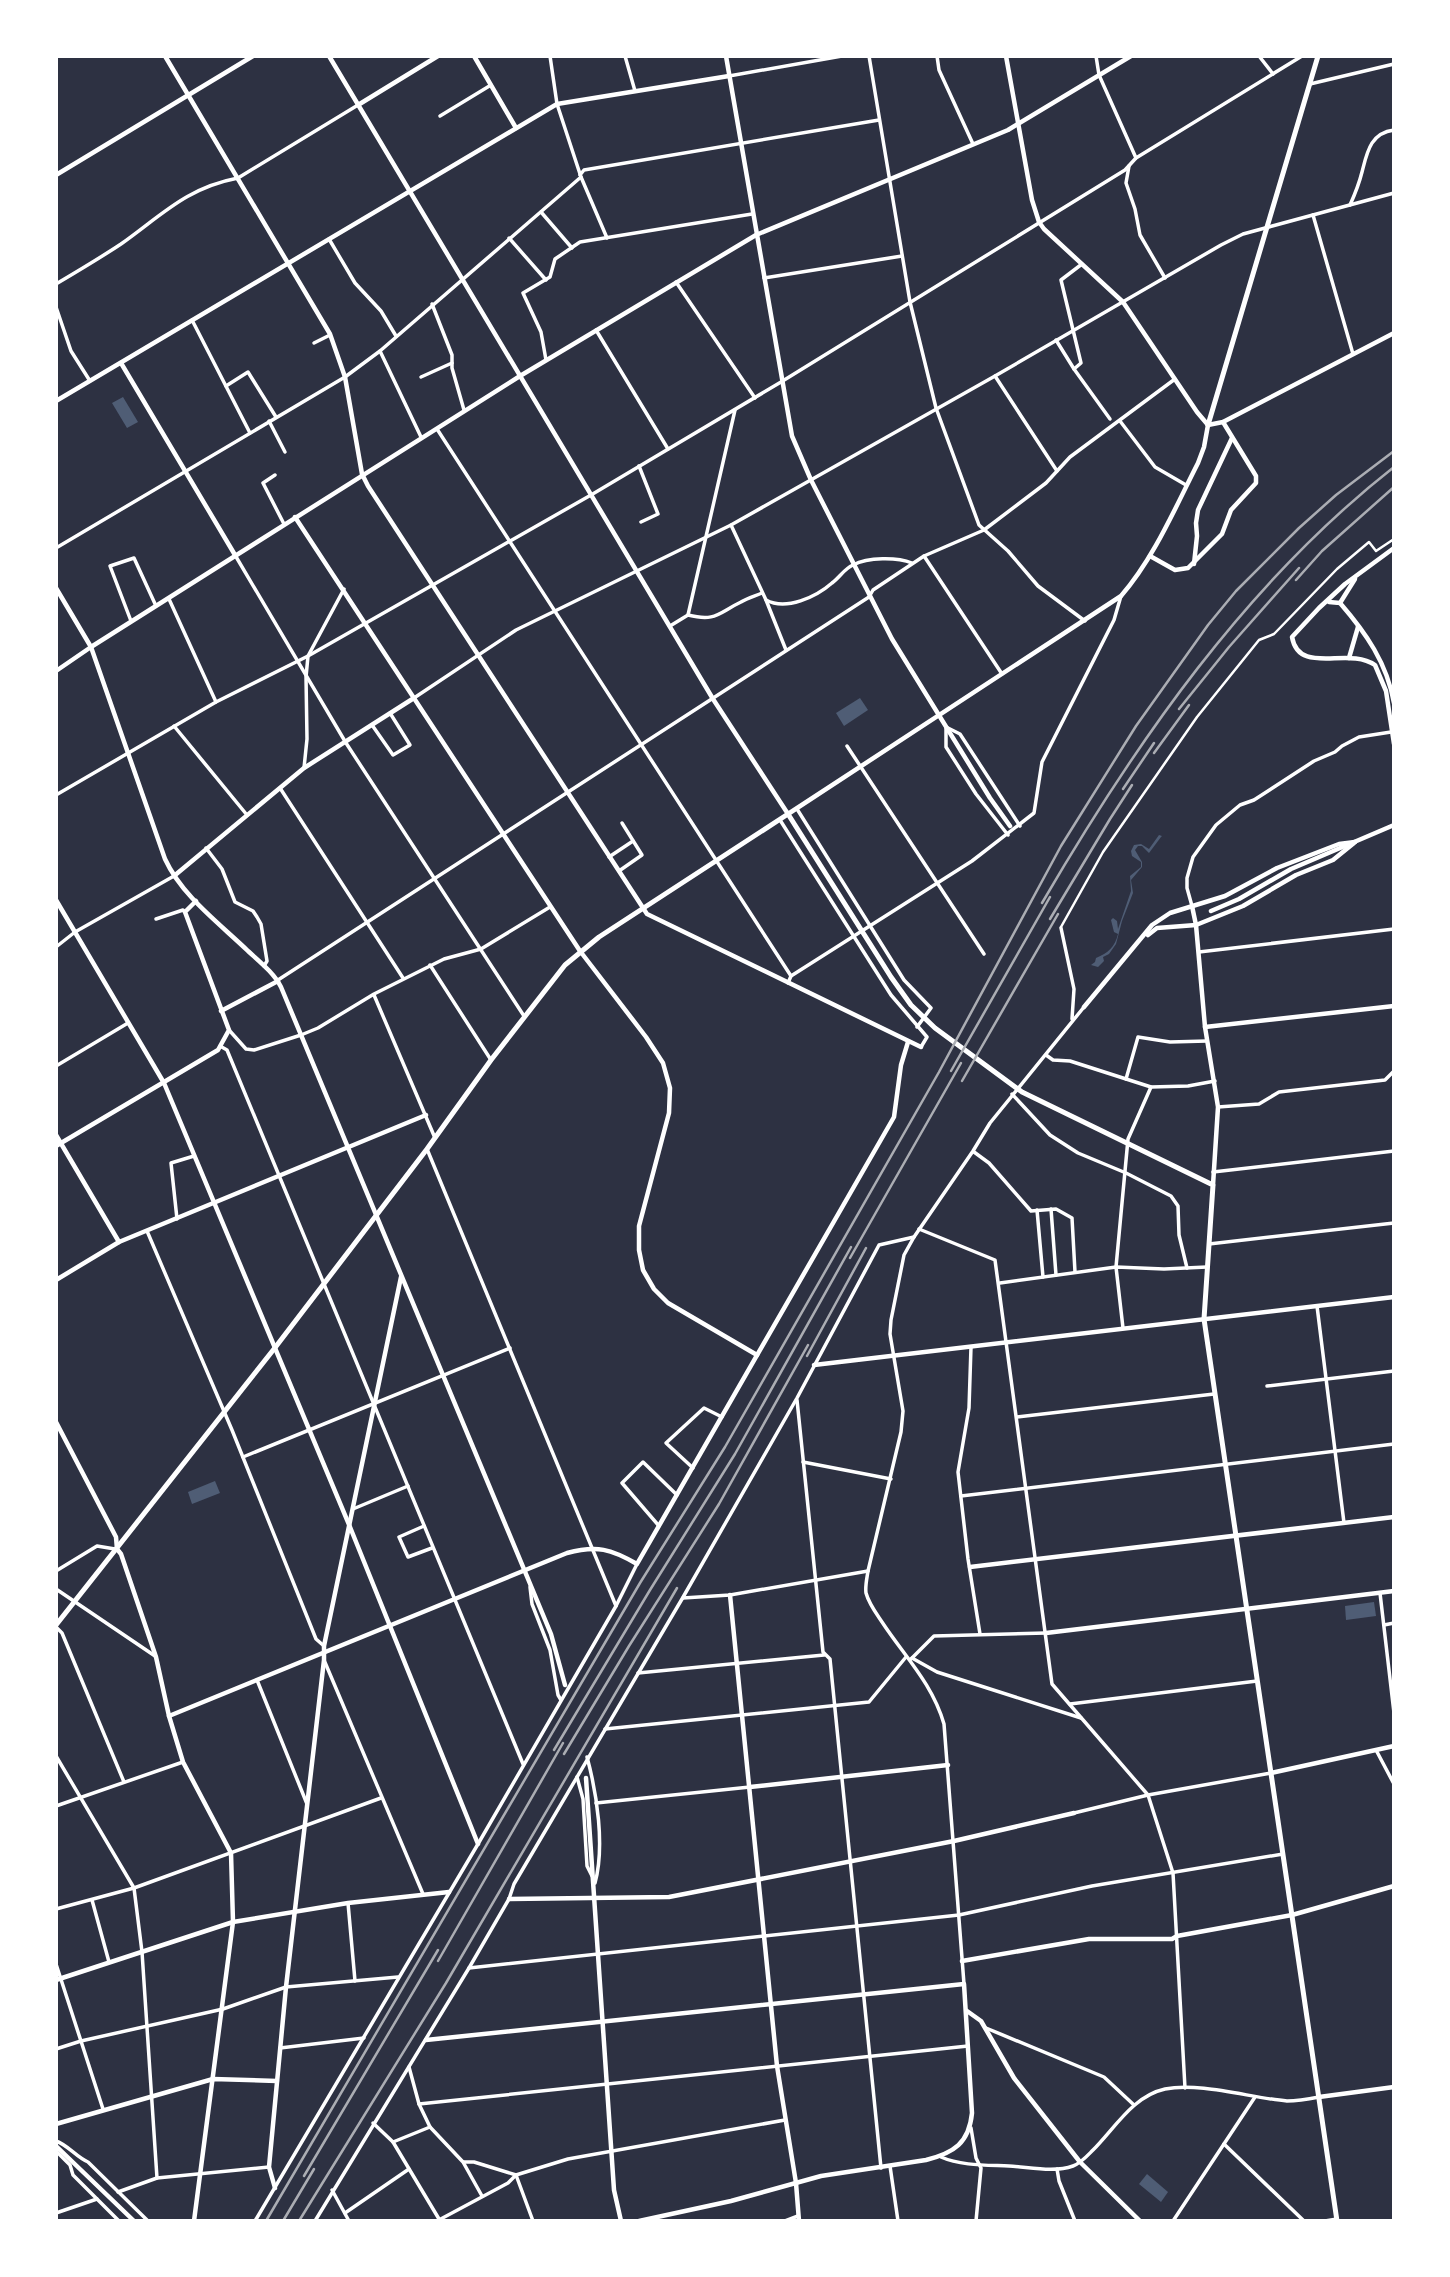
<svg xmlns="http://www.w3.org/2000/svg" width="1450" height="2277" font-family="'PT Sans',sans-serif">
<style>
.water{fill:#4f5d75}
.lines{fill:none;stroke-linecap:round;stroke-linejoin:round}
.pedestrian{stroke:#fff;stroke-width:2.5}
.minor{stroke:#fff;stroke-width:3.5}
.tertiary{stroke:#fff;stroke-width:4.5}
.secondary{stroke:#fff;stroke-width:4.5}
.primary{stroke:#fff;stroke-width:5}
.rail{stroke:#abadb3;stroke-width:2.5}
</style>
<rect width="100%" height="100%" fill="#2d3142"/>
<g class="water">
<polygon points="123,397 138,422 127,428 112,403"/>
<polygon points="860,698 868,710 844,726 836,713"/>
<path d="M1159,835L1162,836L1161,837L1149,853L1142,846H1138L1135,850L1142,862V867L1131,880L1133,893L1122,921L1116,944L1109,954L1103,957L1104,961L1098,967L1091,965L1095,962L1096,958C1108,953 1115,947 1118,934L1114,932L1111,920L1113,918L1117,921L1118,929L1131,891L1130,876L1141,867V862L1132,856L1131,851L1134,845L1141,844L1149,849Z"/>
<polygon points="215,1481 220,1493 192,1504 188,1492"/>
<polygon points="1374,1602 1376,1616 1346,1620 1345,1606"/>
<polygon points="1147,2174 1168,2192 1161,2202 1139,2184"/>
</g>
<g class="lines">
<polyline class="pedestrian" points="1061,927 1103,852 1197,717 1259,640 1274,634 1337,569 1369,542 1376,551 1394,539"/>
<g class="minor">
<polyline points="625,56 635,91"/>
<polyline points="869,56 910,302 936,408 979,525 1008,551 1038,586 1085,621"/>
<polyline points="937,56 939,70 973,144"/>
<polyline points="1096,56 1099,75 1136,158"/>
<polyline points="1259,56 1273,74"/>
<polyline points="729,76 842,56"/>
<polyline points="1310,84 1394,64"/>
<polyline points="440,116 491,85"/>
<polyline points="1129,166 1126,183 1135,209 1140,235 1165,278"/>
<polyline points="580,175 584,170 879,120"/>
<polyline points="581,177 607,238"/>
<path d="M1350,205C1355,194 1359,184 1362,172C1367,153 1370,133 1394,130"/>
<polyline points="541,212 572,248"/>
<polyline points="1313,215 1353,354"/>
<polyline points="509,238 546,280"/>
<polyline points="329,239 355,283 381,311 396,336"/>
<polyline points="1082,264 1061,280 1081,363 1074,369 1110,419"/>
<polyline points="764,278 902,256"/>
<polyline points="676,282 755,398"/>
<path d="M56,284C78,271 100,258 121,244C162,215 186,188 238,178L358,105"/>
<polyline points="432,304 452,355 452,368 464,410"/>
<polyline points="56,307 71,351 90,381"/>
<polyline points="192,320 250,433"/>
<polyline points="596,330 668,449"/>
<polyline points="1056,340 1074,369"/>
<polyline points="314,343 330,335"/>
<polyline points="380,351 421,437"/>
<polyline points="546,360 541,332 523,293 550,277 555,259 580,242 752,214"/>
<polyline points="995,376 1057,471"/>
<polyline points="421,377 452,363"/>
<polyline points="226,386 248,372 276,417"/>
<polyline points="269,421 285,452"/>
<polyline points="1120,421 1155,467 1186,485"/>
<polyline points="437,429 791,976"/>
<polyline points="639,466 658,514 641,522"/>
<polyline points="275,475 263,483 284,524"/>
<polyline points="731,525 766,600 786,650"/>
<polyline points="56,548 345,377 380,351 581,177 557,104 550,56"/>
<polyline points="235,555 346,743 524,1016"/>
<polyline points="924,556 1002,674"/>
<polyline points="169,599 216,702"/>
<path d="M766,600C786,611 816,597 832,583C840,577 844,569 853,565C868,557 897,557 912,563"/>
<polyline points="688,615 735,410"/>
<polyline points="131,621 110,566 134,558 156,606"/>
<path d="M670,626L688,615C716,622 718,613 741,602C747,598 755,596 762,593"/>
<polyline points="414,698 516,630 731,525 995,376 1221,245 1243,234 1394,193"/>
<polyline points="372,725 393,755 410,745 390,713"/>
<polyline points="174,726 247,815"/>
<polyline points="847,746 984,954"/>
<polyline points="304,768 307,739 306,677 308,656 344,589"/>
<polyline points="280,788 403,978"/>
<polyline points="56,795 216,702 308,656 591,495 781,382 1125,170 1136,158 1302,56"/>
<polyline points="797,809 904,980 931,1008 917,1027"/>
<polyline points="780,820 891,995 927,1037 921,1047"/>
<polyline points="1008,835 976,794 946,747 946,727 960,734 1020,826"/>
<polyline points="206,848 222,869 235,902 253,911 257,917 261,924 267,961 264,966"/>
<polyline points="609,857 633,841"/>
<polyline points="619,871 642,855 622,823"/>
<polyline points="1192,906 1187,888 1187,878 1193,857 1216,825 1240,805 1254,800 1314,761 1335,752 1342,746 1359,737 1391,732"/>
<polyline points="156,919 183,910 185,912"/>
<polyline points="1061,928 1074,989 1072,1019"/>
<polyline points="56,947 75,932 174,876"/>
<polyline points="1199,952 1394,929"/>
<polyline points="430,965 491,1060"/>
<polyline points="278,980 869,597 873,590 924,556 984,530 1046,483 1070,457 1175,379"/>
<polyline points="788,983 791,976 972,861 1034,813 1042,762 1114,620 1121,596"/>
<polyline points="374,995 435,1138"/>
<polyline points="229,1030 246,1049 254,1050 301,1035 318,1028 374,994 444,959 481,949 550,907"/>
<polyline points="220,1046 227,1050 523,1764"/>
<polyline points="1046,1055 1053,1060 1070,1061 1151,1087 1188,1086 1215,1081"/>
<polyline points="56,1066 128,1023"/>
<polyline points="1126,1079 1138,1037 1170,1042 1207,1041"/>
<polyline points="1012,1094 1050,1135 1078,1153 1126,1173 1171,1196 1178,1206 1179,1235 1187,1268"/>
<polyline points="1218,1107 1259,1104 1279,1092 1385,1080 1394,1071"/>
<polyline points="427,1149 616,1606"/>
<polyline points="974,1152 989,1163 1031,1211 1056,1209 1072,1218 1075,1272"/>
<polyline points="1213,1172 1394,1151"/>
<polyline points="1051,1209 1056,1275"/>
<polyline points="1037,1210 1043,1277"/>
<polyline points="177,1219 171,1163 194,1156"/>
<polyline points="919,1229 995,1260 1052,1684 1148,1795 1173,1873 1185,2088"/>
<polyline points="147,1231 232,1430 316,1639 324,1646"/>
<polyline points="1209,1244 1394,1223"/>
<polyline points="1000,1283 1116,1267 1164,1269 1207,1267"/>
<polyline points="1317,1306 1344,1523"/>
<polyline points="1123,1328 1116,1267 1128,1139 1151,1087"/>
<polyline points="971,1347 969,1408 958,1472 968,1559 980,1634"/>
<polyline points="1267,1386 1394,1371"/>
<polyline points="797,1400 823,1652 830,1659 881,2168"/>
<polyline points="1017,1417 1214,1394"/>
<polyline points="243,1457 510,1348"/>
<polyline points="803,1462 891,1479"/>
<polyline points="693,1468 666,1443 704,1408 722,1417"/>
<polyline points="961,1496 1394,1444"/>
<polyline points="353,1509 408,1486"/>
<polyline points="424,1526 399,1537 408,1557 432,1548"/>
<polyline points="659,1526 622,1483 643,1462 677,1495"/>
<polyline points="56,1571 97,1546 115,1549"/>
<polyline points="530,1587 532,1604 550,1650 558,1695 561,1700"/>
<polyline points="56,1589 155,1656"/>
<polyline points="1380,1593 1394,1713"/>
<polyline points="683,1598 730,1595 868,1571"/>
<polyline points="1384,1625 1394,1623"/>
<polyline points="56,1627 62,1633 124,1782"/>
<polyline points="912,1658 937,1672 1081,1718"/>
<polyline points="911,1659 934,1636 1046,1633"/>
<polyline points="324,1660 423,1894"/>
<polyline points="638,1673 824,1655"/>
<polyline points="257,1680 307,1804"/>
<polyline points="1070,1704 1257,1681"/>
<polyline points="605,1729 869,1702 906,1657"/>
<polyline points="1376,1750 1394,1784"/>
<polyline points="56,1756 134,1888 142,1952 157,2178"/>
<path d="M587,1757C597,1794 605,1846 595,1883"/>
<polyline points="577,1777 583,1799 587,1866 592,1876"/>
<polyline points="596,1803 750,1787"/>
<polyline points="56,1806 183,1762"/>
<polyline points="1074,1813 1148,1795 1271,1773"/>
<polyline points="92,1900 109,1962"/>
<polyline points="348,1903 355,1981"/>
<polyline points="56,1909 134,1888 381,1798"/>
<polyline points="56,1964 103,2109"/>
<polyline points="469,1968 959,1915 1092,1886 1283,1854"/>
<path d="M964,1984L944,1724C932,1683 905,1657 882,1622C876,1613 869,1604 866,1593C865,1586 867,1578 868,1571L901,1432L903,1411L890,1334L891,1320L904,1255L914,1237L973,1151L990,1123L1084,1007"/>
<polyline points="986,2028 1104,2077 1134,2105"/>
<polyline points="280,2048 364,2038"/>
<polyline points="56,2049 81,2041 223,2009 286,1987 398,1977"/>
<polyline points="409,2067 419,2104 430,2127 463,2162 482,2196"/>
<polyline points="419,2104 968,2046"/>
<polyline points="373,2123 393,2142 439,2219"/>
<polyline points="971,2128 976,2158 981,2168 976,2221"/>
<path d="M56,2141C68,2145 76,2157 88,2162L148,2221"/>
<polyline points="393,2142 430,2127"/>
<polyline points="1224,2144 1304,2221"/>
<polyline points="56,2151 70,2165 73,2175 119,2221"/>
<path d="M941,2157C961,2166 987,2165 1009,2166C1029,2167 1054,2173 1073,2166C1081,2163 1087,2156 1093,2150C1115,2128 1133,2096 1165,2089C1200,2082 1251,2098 1287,2101C1298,2101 1309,2099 1319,2097"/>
<polyline points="464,2162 474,2162 516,2175 533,2221"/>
<polyline points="890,2166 898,2221"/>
<polyline points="1057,2169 1059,2181 1075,2221"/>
<polyline points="332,2190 349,2221"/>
<polyline points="118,2192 157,2178 269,2167"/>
<polyline points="56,2213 97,2199"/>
<polyline points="345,2213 409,2169"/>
<polyline points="255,2221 478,1844 616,1606 637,1564"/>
<polyline points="315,2221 469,1968 509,1899 514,1884 682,1599 797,1398 879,1245 914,1237"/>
<polyline points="437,2221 508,2183 516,2175 568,2159 785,2120"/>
<polyline points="785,2221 798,2216"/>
<polyline points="1173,2221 1255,2097"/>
<polyline points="1325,2221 1337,2219"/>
</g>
<g class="tertiary">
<polyline points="165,56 330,334 345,377 362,474 368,486 647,914 921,1047"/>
<path d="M329,56L713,699L788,814L1121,596C1154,558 1175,508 1198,463L1204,447L1208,425"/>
<polyline points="474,56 516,128"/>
<polyline points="726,56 792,436 811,480 892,639 990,798 1010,826"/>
<polyline points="1006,56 1032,200 1039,222 1044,229 1123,302 1197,412 1208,425"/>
<polyline points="358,105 438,56"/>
<polyline points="56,175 253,56"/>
<polyline points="121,363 235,555"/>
<polyline points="56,401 557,104 729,76"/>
<polyline points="1208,425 1223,422 1394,333"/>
<polyline points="295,517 580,951 646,1037 663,1063 670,1088 669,1113 639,1226 639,1250 643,1270 654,1289 668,1303 757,1355"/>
<path d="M1394,548L1345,584L1319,608L1292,637C1299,676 1348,646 1375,665L1386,691L1394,744"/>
<polyline points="1150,556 1175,570 1188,568 1222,534 1231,510 1256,483 1256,476 1223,422"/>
<polyline points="1194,564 1197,536 1196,523 1198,510 1232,438"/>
<path d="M56,588L91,647L165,859C182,896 219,923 248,951C260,962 274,973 281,987L551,1634L565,1685"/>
<path d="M1329,602L1340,603C1366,633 1387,663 1394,703"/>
<polyline points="1340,603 1355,579"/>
<polyline points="1349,658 1358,627"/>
<polyline points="174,876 304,768 414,698"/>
<polyline points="56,900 164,1083 350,1527 478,1844"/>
<polyline points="1192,906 1196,925 1205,1027 1218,1107 1213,1185"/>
<polyline points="1211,911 1239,899 1291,869 1394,825"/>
<polyline points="1148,935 1157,928 1196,925 1243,906 1296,875 1333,860 1354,843"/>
<polyline points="1084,1007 1152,925 1170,913 1225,896 1277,868 1339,844 1355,842"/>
<polyline points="221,1011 278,981"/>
<polyline points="1205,1027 1394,1006"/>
<polyline points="56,1135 119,1242"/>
<polyline points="56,1146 218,1050 229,1030 185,912 196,901"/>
<polyline points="56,1280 119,1242 426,1115"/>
<polyline points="814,1365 1394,1297"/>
<polyline points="56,1422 116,1537 117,1549 121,1554 156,1657 169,1716 183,1762 231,1853 233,1922 194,2221"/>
<polyline points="970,1567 1394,1517"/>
<polyline points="730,1595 777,2066 796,2183 799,2221"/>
<polyline points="1046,1633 1394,1591"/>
<path d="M169,1716L567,1553C597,1545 611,1549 637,1564L894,1117L901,1065L908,1042"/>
<polyline points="1271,1773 1394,1746"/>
<polyline points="586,1778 614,2190 621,2221"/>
<polyline points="750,1787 948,1765"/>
<polyline points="509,1899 669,1897 954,1841 1074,1813"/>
<polyline points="962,1961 1089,1939 1172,1939 1177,1936 1292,1915 1394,1886"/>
<polyline points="56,1980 233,1922 348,1903 449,1892"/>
<polyline points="967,2011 981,2021 1014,2078 1080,2162 1140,2221"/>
<path d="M426,2040L964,1984L972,2113C969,2143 954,2153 926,2160L821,2176L731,2201L639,2221"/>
<polyline points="1319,2097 1394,2087"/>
<polyline points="56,2124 213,2079 277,2081"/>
<polyline points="56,2146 134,2221"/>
<polyline points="275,2188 269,2167 286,1987 324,1660 324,1646 401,1277"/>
</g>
<polyline class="secondary" points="56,671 91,647 520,376 756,235 1008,130 1131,56"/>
<g class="primary">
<polyline points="1208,425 1318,56"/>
<polyline points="56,1625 274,1349 427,1149 491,1060 565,965 599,937 788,814 891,977 911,1005 935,1028 1022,1092 1213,1185 1204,1319 1337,2221"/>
</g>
<g class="rail">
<polyline points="1296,580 1322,551 1394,487"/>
<polyline points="1179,709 1229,647 1299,568"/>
<polyline points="1154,753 1189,705"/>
<polyline points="1123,789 1154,743"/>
<path d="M1042,903C1136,742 1246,583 1394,467"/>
<polyline points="1050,919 1110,819 1132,785"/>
<polyline points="951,1071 1050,897"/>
<polyline points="962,1081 1058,914"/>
<polyline points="850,1258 961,1063"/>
<polyline points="807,1356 866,1248"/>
<polyline points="554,1750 650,1590 735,1454 851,1247"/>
<polyline points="564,1754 629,1646 719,1504 808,1345"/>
<polyline points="438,1961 563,1743"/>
<polyline points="304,2176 438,1950"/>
<polyline points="266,2221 640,1583 725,1447 939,1072 1061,846 1136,726 1208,625 1236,591 1299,528 1336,495 1394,451"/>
<polyline points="283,2221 314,2169"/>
<polyline points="299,2221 446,1983 677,1588"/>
</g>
</g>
<rect width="1450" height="2277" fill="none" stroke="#ffffff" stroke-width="116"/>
</svg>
